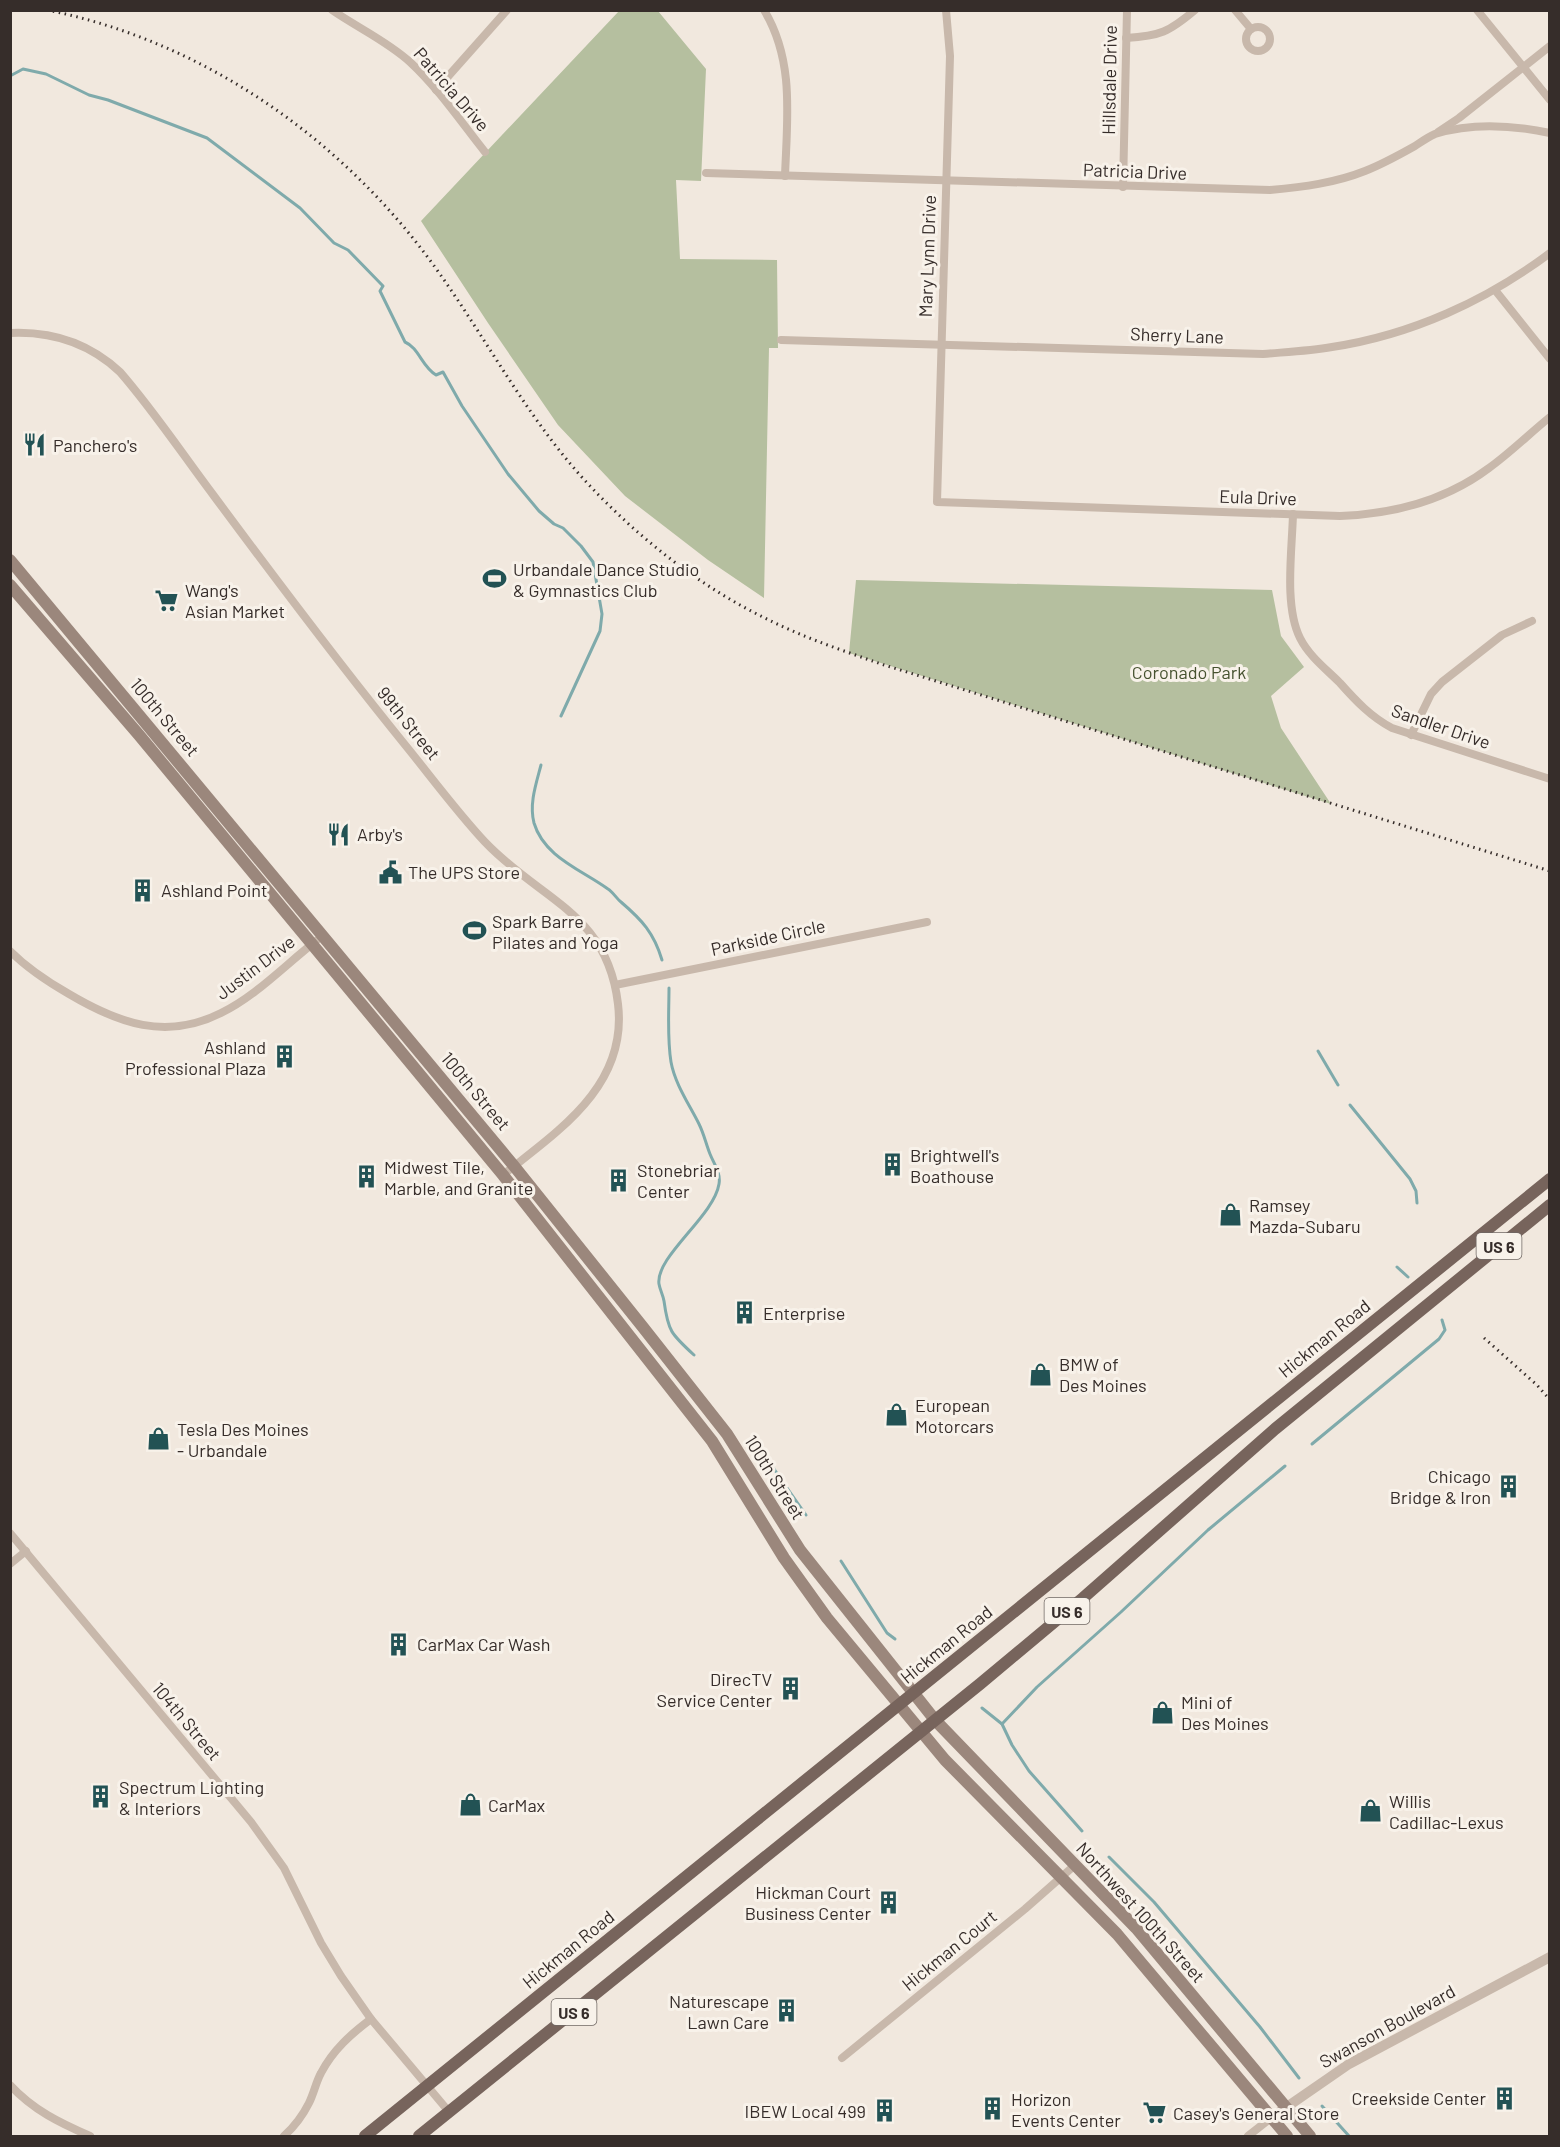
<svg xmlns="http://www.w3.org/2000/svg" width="1560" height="2147" font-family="Barlow,sans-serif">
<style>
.green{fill:#b5bf9f}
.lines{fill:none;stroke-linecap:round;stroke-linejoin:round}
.stream{stroke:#7faaab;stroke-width:3}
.minor{stroke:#c8b8ab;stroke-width:8}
.tertiary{stroke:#c8b8ab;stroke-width:10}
.secondary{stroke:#9b877c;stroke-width:12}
.primary{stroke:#77645c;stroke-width:12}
.rail{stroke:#362d2a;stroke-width:3;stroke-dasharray:1.5 4.5;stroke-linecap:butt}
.labels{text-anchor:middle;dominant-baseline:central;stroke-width:6;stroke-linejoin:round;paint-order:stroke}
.shield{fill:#f8f2ea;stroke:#706864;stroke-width:1.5}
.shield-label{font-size:16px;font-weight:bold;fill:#362d2a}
.street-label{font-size:18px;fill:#362d2a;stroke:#f8f2ea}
.poi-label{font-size:18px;fill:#362d2a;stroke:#f8f2ea;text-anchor:start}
.park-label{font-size:18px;fill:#46522f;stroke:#f8f2ea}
</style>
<rect width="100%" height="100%" fill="#f1e8de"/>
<g class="green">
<polygon points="619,11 658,11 706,69 701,181 676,180 680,259 777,260 778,348 769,348 764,598 708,560 625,496 558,425 488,323 421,221"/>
<polygon points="856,580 1272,590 1281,636 1304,667 1271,696 1281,728 1331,804 849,653"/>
</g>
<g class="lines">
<g class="stream">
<path d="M10,76L23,69L46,74L89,95L108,100L207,138L300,208L334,243L348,250L383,286L380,291L405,342C419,348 422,367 436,375L443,372L462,406L508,474L539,511L554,524L563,528L581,546L593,562L602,614L600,631L561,716"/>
<path d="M541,765C536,784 529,804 534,823C544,857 582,870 608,889C613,892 616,898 621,902C642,920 654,933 662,960"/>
<path d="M669,988C669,1012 667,1038 671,1062C675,1084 689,1104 699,1124C704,1134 706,1144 710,1154C714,1164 721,1173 719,1184C714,1216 655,1257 659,1284C660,1290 663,1295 664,1301C668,1331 671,1334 694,1355"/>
<polyline points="1318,1051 1338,1085"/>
<polyline points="1350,1105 1410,1179 1416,1191 1417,1203"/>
<polyline points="1397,1267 1408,1277"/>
<polyline points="1312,1444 1439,1339 1445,1330 1442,1320"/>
<path d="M765,1455C778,1476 792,1495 806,1515"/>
<polyline points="841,1561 887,1633 895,1639"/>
<polyline points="982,1708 1002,1724 1012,1745 1029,1771 1082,1831"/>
<polyline points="1002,1724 1037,1687 1121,1612 1208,1530 1285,1466"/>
<polyline points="1109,1857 1154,1902 1260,2027 1299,2078"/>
<polyline points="1322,2106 1349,2136"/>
</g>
<g class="minor">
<path d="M332,10C358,28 387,41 410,62C439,89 461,122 485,152"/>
<path d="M764,10C795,61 787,119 785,176"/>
<path d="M946,10L950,56L937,502L1340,516C1393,514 1445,501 1489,468C1510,453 1529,434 1550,417"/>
<polyline points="1235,10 1251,29"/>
<polyline points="1477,10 1550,100"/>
<circle cx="1258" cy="39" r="12"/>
<path d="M1126,38C1160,36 1169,32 1195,10"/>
<polyline points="436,90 507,10"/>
<polyline points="1438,132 1459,118 1550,46"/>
<path d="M706,173L1270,190C1303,187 1335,183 1365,171C1383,164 1399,155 1415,146C1421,142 1428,137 1435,134C1473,122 1512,125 1550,133"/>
<polyline points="1123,187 1127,10"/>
<polyline points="1495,290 1550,359"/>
<path d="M10,333C53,331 89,343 120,372C154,411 183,455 214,496C277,581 340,665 406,746C432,778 457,812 485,842C541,901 607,912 618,1004C628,1086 558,1131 503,1175"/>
<path d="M781,340L1263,354C1286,352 1309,351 1332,347C1411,335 1486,301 1550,253"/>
<path d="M1293,514C1292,551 1284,606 1300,638C1309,656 1326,669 1340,683C1356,701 1371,717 1392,728L1550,779"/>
<polyline points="1411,735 1431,694 1442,682 1502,635 1532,621"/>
<path d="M10,951C28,969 48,982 69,994C118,1023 166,1041 221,1013C256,996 285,965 316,941"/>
<polyline points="615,985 927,922"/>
<polyline points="10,1533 251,1822 284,1868 321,1943 341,1976 371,2019 450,2113"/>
<polyline points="10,1564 26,1551"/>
<polyline points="842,2058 1025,1909 1075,1865"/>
<path d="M10,2085C33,2110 60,2123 90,2136"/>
<path d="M284,2136C294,2127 303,2115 309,2103C314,2093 316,2082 321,2073C333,2050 351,2034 371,2019"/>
<polyline points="1248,2136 1271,2118"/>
</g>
<polyline class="tertiary" points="1271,2118 1349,2064 1550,1957"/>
<g class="secondary">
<polyline points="10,560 514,1166 642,1326 727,1434 800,1550 935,1720 1136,1928 1310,2136"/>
<polyline points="10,585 139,735 503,1175 712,1441 784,1558 827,1618 945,1760 1117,1934 1287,2136"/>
</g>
<g class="primary">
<polyline points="365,2136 1550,1179"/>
<polyline points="419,2136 980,1684 1083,1598 1275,1429 1550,1205"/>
</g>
<g class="rail">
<path d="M47,10C202,41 340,137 432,263C486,337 527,419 590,486C641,540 702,588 769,620C805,638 844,651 881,664L1550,871"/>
<polyline points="1484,1338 1537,1385 1550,1400"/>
</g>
</g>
<defs>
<symbol id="restaurant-bare" viewBox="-9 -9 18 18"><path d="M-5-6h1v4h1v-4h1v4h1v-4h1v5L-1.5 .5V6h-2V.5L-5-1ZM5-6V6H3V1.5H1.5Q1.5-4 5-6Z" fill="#225254" stroke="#f8f2ea" stroke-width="2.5" paint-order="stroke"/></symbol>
<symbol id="stadium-bare" viewBox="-9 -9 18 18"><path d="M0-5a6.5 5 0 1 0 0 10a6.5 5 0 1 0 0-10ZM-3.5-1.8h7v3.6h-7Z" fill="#225254" stroke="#f8f2ea" stroke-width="2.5" paint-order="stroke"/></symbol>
<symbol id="supermarket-bare" viewBox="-9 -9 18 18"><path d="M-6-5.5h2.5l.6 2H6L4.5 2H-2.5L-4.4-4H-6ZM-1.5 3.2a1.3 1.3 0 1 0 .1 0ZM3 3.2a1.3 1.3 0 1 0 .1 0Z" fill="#225254" stroke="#f8f2ea" stroke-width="2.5" paint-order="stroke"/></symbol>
<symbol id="civic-bare" viewBox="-9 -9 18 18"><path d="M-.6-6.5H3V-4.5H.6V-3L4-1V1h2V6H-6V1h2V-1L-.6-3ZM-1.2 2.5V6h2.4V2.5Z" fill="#225254" stroke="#f8f2ea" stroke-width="2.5" paint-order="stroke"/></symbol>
<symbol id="building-bare" viewBox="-9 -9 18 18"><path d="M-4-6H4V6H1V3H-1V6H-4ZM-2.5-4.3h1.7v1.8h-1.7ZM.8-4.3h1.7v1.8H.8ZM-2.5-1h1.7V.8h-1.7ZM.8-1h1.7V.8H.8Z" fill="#225254" stroke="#f8f2ea" stroke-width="2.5" paint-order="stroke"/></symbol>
<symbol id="shop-bare" viewBox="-9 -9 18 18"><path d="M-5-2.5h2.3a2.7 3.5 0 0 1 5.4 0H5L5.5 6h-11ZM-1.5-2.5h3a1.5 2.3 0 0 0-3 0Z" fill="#225254" stroke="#f8f2ea" stroke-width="2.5" paint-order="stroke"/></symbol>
</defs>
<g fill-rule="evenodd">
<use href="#restaurant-bare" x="18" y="428" width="33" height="33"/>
<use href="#stadium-bare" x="478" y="562" width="33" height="33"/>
<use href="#supermarket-bare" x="150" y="584" width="33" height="33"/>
<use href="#restaurant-bare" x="322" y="818" width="33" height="33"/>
<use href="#civic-bare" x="374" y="856" width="33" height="33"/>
<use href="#building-bare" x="126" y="874" width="33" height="33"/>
<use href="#stadium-bare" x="458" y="914" width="33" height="33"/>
<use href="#building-bare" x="268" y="1040" width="33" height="33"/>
<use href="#building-bare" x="876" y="1148" width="33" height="33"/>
<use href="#building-bare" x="350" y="1160" width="33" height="33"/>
<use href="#building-bare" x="602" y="1164" width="33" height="33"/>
<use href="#shop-bare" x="1214" y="1198" width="33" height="33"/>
<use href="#building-bare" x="728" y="1296" width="33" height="33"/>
<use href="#shop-bare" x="1024" y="1358" width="33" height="33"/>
<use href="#shop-bare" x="880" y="1398" width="33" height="33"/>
<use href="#shop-bare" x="142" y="1422" width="33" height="33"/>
<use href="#building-bare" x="1492" y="1470" width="33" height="33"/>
<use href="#building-bare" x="382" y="1628" width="33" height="33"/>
<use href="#building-bare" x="774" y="1672" width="33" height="33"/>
<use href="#shop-bare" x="1146" y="1696" width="33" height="33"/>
<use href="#building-bare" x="84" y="1780" width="33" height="33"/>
<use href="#shop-bare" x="454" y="1788" width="33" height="33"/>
<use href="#shop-bare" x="1354" y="1794" width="33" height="33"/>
<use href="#building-bare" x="872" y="1886" width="33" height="33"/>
<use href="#building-bare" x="770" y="1994" width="33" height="33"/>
<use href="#building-bare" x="1488" y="2082" width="33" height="33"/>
<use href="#building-bare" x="976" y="2092" width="33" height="33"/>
<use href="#building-bare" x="868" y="2094" width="33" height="33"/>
<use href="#supermarket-bare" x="1138" y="2096" width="33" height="33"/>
</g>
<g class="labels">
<g class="shield">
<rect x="1476.5" y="1233" width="45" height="26" rx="4.5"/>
<rect x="1044.5" y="1598" width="45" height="26" rx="4.5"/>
<rect x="551.5" y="1999" width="45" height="26" rx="4.5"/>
</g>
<g class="shield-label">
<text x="1499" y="1246">US 6</text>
<text x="1067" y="1611">US 6</text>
<text x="574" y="2012">US 6</text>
</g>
<g class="street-label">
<text transform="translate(1109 80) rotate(-89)">Hillsdale Drive</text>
<text transform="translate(452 89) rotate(49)">Patricia Drive</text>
<text transform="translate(1135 171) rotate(2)">Patricia Drive</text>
<text transform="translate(927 256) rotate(-88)">Mary Lynn Drive</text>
<text transform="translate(1177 335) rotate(2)">Sherry Lane</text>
<text transform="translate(1258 497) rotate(2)">Eula Drive</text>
<text transform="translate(165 717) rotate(50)">100th Street</text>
<text transform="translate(409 723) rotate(51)">99th Street</text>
<text transform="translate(1441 726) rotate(19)">Sandler Drive</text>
<text transform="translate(768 937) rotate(-12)">Parkside Circle</text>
<text transform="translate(255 967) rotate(-37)">Justin Drive</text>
<text transform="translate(476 1091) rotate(50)">100th Street</text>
<text transform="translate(1324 1338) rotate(-39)">Hickman Road</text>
<text transform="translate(775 1477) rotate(58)">100th Street</text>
<text transform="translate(946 1644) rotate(-39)">Hickman Road</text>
<text transform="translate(187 1721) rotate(50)">104th Street</text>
<text transform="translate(1141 1912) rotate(48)">Northwest 100th Street</text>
<text transform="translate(568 1949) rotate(-39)">Hickman Road</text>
<text transform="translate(949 1950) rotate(-39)">Hickman Court</text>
<text transform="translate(1387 2026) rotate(-29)">Swanson Boulevard</text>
</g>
<g class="poi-label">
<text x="53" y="445">Panchero's</text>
<text x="513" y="569">Urbandale Dance Studio<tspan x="513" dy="21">&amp; Gymnastics Club</tspan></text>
<text x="185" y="590">Wang's<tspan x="185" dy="21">Asian Market</tspan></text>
<text x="357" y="834">Arby's</text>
<text x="408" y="872">The UPS Store</text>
<text x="161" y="890">Ashland Point</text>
<text x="492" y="921">Spark Barre<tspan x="492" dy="21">Pilates and Yoga</tspan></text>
<text x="266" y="1047" text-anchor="end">Ashland<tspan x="266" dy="21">Professional Plaza</tspan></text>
<text x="910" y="1155">Brightwell's<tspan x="910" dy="21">Boathouse</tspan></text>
<text x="384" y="1167">Midwest Tile,<tspan x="384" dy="21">Marble, and Granite</tspan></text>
<text x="637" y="1170">Stonebriar<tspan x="637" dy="21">Center</tspan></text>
<text x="1249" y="1205">Ramsey<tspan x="1249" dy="21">Mazda-Subaru</tspan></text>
<text x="763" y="1313">Enterprise</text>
<text x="1059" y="1364">BMW of<tspan x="1059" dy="21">Des Moines</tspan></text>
<text x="915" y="1405">European<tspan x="915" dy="21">Motorcars</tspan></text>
<text x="177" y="1429">Tesla Des Moines<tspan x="177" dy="21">- Urbandale</tspan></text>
<text x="1491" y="1476" text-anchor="end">Chicago<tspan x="1491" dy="21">Bridge &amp; Iron</tspan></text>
<text x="417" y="1644">CarMax Car Wash</text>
<text x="772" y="1679" text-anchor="end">DirecTV<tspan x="772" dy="21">Service Center</tspan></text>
<text x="1181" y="1702">Mini of<tspan x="1181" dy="21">Des Moines</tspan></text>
<text x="119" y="1787">Spectrum Lighting<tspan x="119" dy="21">&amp; Interiors</tspan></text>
<text x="1389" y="1801">Willis<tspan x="1389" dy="21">Cadillac-Lexus</tspan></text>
<text x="488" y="1805">CarMax</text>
<text x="871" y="1892" text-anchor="end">Hickman Court<tspan x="871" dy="21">Business Center</tspan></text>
<text x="769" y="2001" text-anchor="end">Naturescape<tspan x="769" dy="21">Lawn Care</tspan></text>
<text x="1486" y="2098" text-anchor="end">Creekside Center</text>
<text x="1011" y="2099">Horizon<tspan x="1011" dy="21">Events Center</tspan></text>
<text x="866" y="2111" text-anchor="end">IBEW Local 499</text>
<text x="1173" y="2113">Casey's General Store</text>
</g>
<g class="park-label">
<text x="1189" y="672">Coronado Park</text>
</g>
</g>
<rect width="1560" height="2147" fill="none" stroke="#362d2a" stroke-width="24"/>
</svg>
